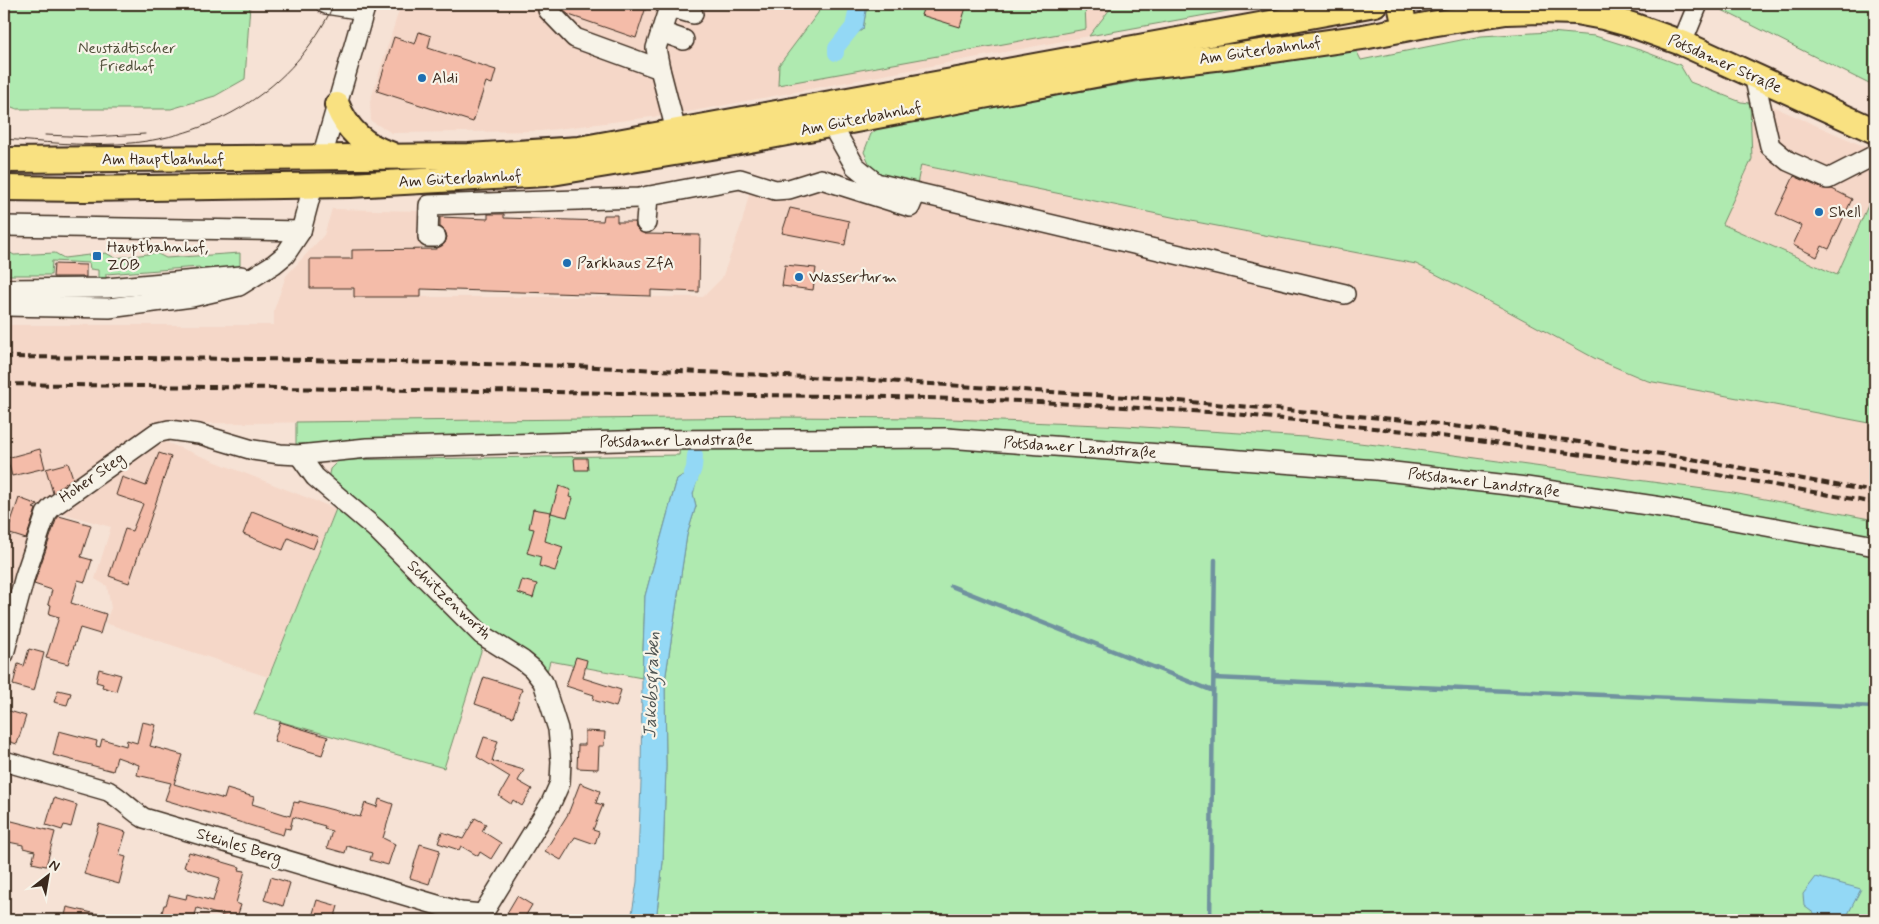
<svg xmlns="http://www.w3.org/2000/svg" width="1879" height="924" font-family="Mynerve,sans-serif">
<style>
.built{fill:#f5d7c8}
.green{fill:#afeab0;stroke:#758a67}
.water{fill:#93d8f5;stroke:#70929f}
.lines{fill:none;stroke-linecap:round;stroke-linejoin:round}
.stream{stroke:#70929f;stroke-width:4.5}
.canal{stroke:#93d8f5;stroke-width:16}
.building{fill:#f4bca9;stroke:#3b2a1e}
.minor-casing{stroke:#3b2a1e;stroke-width:22}
.major-casing{stroke:#3b2a1e;stroke-width:28}
.minor{stroke:#f7f3e8;stroke-width:19}
.major{stroke:#f9e181;stroke-width:24}
.tram{stroke:#3b2a1e;stroke-width:1}
.rail{stroke:#3b2a1e;stroke-width:4;stroke-dasharray:8 4;stroke-linecap:butt}
.poi-dot{fill:#1f6fb2;stroke:#f7f3e8;stroke-width:2}
.labels{text-anchor:middle;dominant-baseline:central;stroke-width:4.5;stroke-linejoin:round;paint-order:stroke}
.park-label{font-size:16px;fill:#52503b;stroke:#f7f3e8}
.street-label{font-size:16px;fill:#3b2a1e;stroke:#f7f3e8}
.poi-label{font-size:16px;fill:#3b2a1e;stroke:#f7f3e8;text-anchor:start}
.water-label{font-size:18px;font-style:italic;fill:#515654;stroke:#f7f3e8}
</style>
<rect width="100%" height="100%" fill="#f6e2d5"/>
<filter id="ink" filterUnits="userSpaceOnUse"><feTurbulence type="fractalNoise" baseFrequency=".02" numOctaves="2"/><feDisplacementMap in="SourceGraphic" scale="10" xChannelSelector="R" yChannelSelector="G"/><feConvolveMatrix kernelMatrix="1 2 1 2 8 2 1 2 1" color-interpolation-filters="sRGB"/></filter>
<g filter="url(#ink)">
<g class="built">
<polygon points="401,4 821,4 818,13 779,65 1085,29 1085,4 1114,4 1089,36 683,113 541,131 392,133 371,121 370,102"/>
<polygon points="1750,103 1767,104 1875,151 1875,190 1837,275 1721,224 1752,159"/>
<polygon points="921,165 1196,222 1416,264 1504,309 1594,358 1648,381 1875,424 1875,520 1733,493 1395,447 1305,437 1126,426 925,418 777,417 155,424 46,501 4,628 4,325 274,325 274,310 286,276 324,235 332,209 422,211 422,297 703,297 722,278 742,223 750,190 792,201 824,186 918,215 917,184"/>
<polygon points="160,440 336,509 268,677 105,623 111,608 107,586 95,579 111,527 58,512"/>
</g>
<g class="green">
<polygon points="4,4 250,4 245,79 215,96 171,109 17,109 4,104"/>
<polygon points="821,4 853,4 849,21 837,47 863,29 867,4 1085,4 1086,29 778,85 779,65 818,13"/>
<polygon points="1114,4 1267,4 1089,36"/>
<polygon points="1710,4 1752,4 1763,9 1766,4 1875,4 1875,87"/>
<polygon points="1550,32 1595,36 1643,51 1680,65 1690,82 1741,102 1750,103 1752,159 1722,224 1837,275 1875,190 1875,424 1648,381 1594,358 1504,309 1416,264 1196,222 921,165 917,184 890,179 871,167 864,152 871,134 881,126 1146,80 1355,48 1361,60 1481,36"/>
<polygon points="4,249 14,255 55,253 64,258 106,253 115,258 156,253 166,258 240,253 240,270 209,276 199,267 106,274 106,280 98,285 98,270 90,269 89,263 52,261 51,275 4,275"/>
<polygon points="777,417 925,418 1126,426 1305,437 1395,447 1733,493 1875,520 1875,920 1842,920 1847,916 1804,905 1825,920 656,920 663,862 666,766 665,681 687,535 696,506 693,494 694,468 677,479 645,596 642,678 550,661 546,675 482,631 328,479 330,469 339,460 679,455 681,434 296,444 296,422"/>
<polygon points="336,509 345,513 482,648 444,768 254,714"/>
</g>
<g class="water">
<polygon points="853,4 867,4 863,29 836,48 849,21"/>
<polygon points="694,468 699,474 693,494 696,506 687,535 665,681 666,766 663,862 656,920 631,920 637,882 641,783 642,678 645,596 677,479"/>
<polygon points="1816,877 1861,889 1847,916 1842,920 1823,920 1804,906 1803,894"/>
</g>
<g class="lines">
<g class="stream">
<polyline points="951,586 1213,691"/>
<polyline points="1214,678 1875,707"/>
<polyline points="1210,920 1215,560"/>
</g>
<g class="canal">
<polyline points="836,53 836,48 853,27 858,4"/>
<polyline points="686,489 694,468 695,455"/>
</g>
</g>
<g class="building">
<polygon points="565,4 647,4 636,38 569,15 563,10"/>
<polygon points="925,4 967,4 960,27 921,15"/>
<polygon points="419,32 431,36 428,48 496,70 492,84 486,82 473,122 377,91 394,37 415,44"/>
<polygon points="1794,176 1823,189 1832,189 1852,199 1829,249 1822,246 1817,257 1793,245 1802,226 1776,214"/>
<polygon points="790,208 849,221 845,245 782,233"/>
<polygon points="488,214 504,214 504,218 603,221 604,215 617,215 617,222 635,222 636,228 645,234 700,235 699,292 651,290 651,296 421,289 421,297 354,297 354,288 310,288 310,259 352,259 352,250 436,249 445,243 447,237 445,231 440,227 440,217 488,219"/>
<polygon points="54,264 86,265 86,277 53,277"/>
<polygon points="785,265 816,268 813,290 782,286"/>
<polygon points="40,449 45,468 12,476 7,458"/>
<polygon points="159,453 171,457 129,583 109,576 125,529 132,531 143,504 116,495 122,477 146,486"/>
<polygon points="574,458 587,458 588,470 575,470"/>
<polygon points="68,463 73,478 53,493 46,469"/>
<polygon points="559,486 571,490 569,497 573,498 567,517 551,513"/>
<polygon points="19,498 38,505 33,508 36,509 26,539 7,533"/>
<polygon points="533,509 551,512 545,541 563,547 555,571 539,566 541,557 527,553 534,529 529,528"/>
<polygon points="252,511 318,537 313,549 288,538 283,550 243,534"/>
<polygon points="59,516 91,525 81,557 92,560 85,582 78,580 71,603 106,614 100,634 80,628 68,664 46,658 59,617 49,614 51,605 48,604 52,590 34,584 56,520"/>
<polygon points="522,580 537,584 533,598 518,593"/>
<polygon points="29,649 44,653 34,691 13,685 18,664 24,666"/>
<polygon points="576,657 587,660 583,678 621,690 616,707 593,700 594,695 566,686"/>
<polygon points="99,669 121,675 116,691 102,687 103,684 96,682"/>
<polygon points="484,677 522,689 513,717 475,704"/>
<polygon points="58,690 71,693 67,705 54,702"/>
<polygon points="6,710 26,716 17,744 4,740 4,717"/>
<polygon points="142,722 156,725 150,746 183,755 174,784 224,799 227,789 254,797 252,804 290,816 294,802 299,803 299,801 360,817 365,803 377,807 379,799 393,804 383,838 395,844 388,865 370,860 372,853 347,846 345,853 327,848 332,831 324,829 325,826 293,817 290,829 285,828 283,835 165,800 171,783 137,775 139,765 117,757 113,771 53,755 59,731 97,741 96,746 100,747 102,739 126,746 127,740 137,743"/>
<polygon points="280,722 328,737 322,755 274,741"/>
<polygon points="585,731 605,732 604,746 599,746 598,769 577,768 578,745 585,745"/>
<polygon points="484,737 498,741 492,761 524,770 518,781 532,789 522,806 513,800 511,804 499,796 510,777 477,757"/>
<polygon points="580,783 600,791 596,803 603,805 593,830 599,832 595,844 575,837 561,860 545,851 568,814"/>
<polygon points="54,798 77,805 71,827 64,825 62,830 46,825"/>
<polygon points="475,818 486,824 482,831 501,843 491,859 480,852 478,856 461,846 459,850 438,843 442,832 463,839"/>
<polygon points="4,819 55,832 46,866 32,863 35,851 23,848 23,845 4,841"/>
<polygon points="99,824 126,832 119,855 126,857 119,884 84,874"/>
<polygon points="420,844 440,850 429,884 410,878"/>
<polygon points="189,852 240,867 239,870 245,871 236,903 241,905 236,920 197,908 194,919 177,914 175,920 160,920 164,905 166,905 169,895 186,899 187,894 213,901 220,878 184,867"/>
<polygon points="271,877 290,883 283,906 264,900"/>
<polygon points="517,896 532,905 523,920 520,920 507,913"/>
<polygon points="317,900 338,906 334,920 311,920"/>
<polygon points="67,907 101,915 101,920 64,920"/>
</g>
<g class="lines">
<defs>
<g id="minor">
<polyline points="326,4 364,10"/>
<polyline points="670,4 656,48 660,69 676,131"/>
<polyline points="669,7 693,14"/>
<polyline points="548,10 575,38 660,69"/>
<polyline points="661,32 684,40"/>
<polyline points="1682,43 1698,4"/>
<polyline points="1754,76 1770,146 1788,161 1828,179 1875,155"/>
<polyline points="831,124 855,166 876,183 1345,294"/>
<polyline points="322,157 366,4"/>
<polyline points="646,223 648,196"/>
<polyline points="4,226 301,231"/>
<polyline points="436,237 428,237 429,205 639,198 740,179 775,190 789,189 821,179 910,207 916,193"/>
<polyline points="4,289 107,288 241,276"/>
<polyline points="4,306 109,308 192,297 239,286 274,264 285,255 301,231 313,186"/>
<polyline points="299,455 315,477 376,529 482,635 522,660 533,669 543,682 558,729 561,761 560,783 551,803 479,920"/>
<polyline points="4,654 25,576 46,514 52,507 156,433 169,430 199,434 253,450 280,454 299,455 367,448 655,440 947,438 1376,470 1526,487 1668,508 1875,546"/>
<path d="M4,761L108,791C122,799 131,810 144,818L461,912L482,914"/>
</g>
<g id="major">
<polyline points="1400,4 1405,28"/>
<path d="M337,105C347,130 364,146 390,154"/>
<polyline points="4,160 469,156 579,149 1375,4"/>
<polyline points="4,188 85,189 350,185 546,174 723,145 1137,67 1233,56 1363,37 1431,24 1506,12 1540,11 1576,12 1603,17 1632,25 1682,43 1875,131"/>
</g>
</defs>
<use href="#minor" class="minor-casing"/>
<use href="#major" class="major-casing"/>
<use href="#minor" class="minor"/>
<use href="#major" class="major"/>
<g class="tram">
<polyline points="45,135 92,137 145,134"/>
<path d="M4,139C42,142 80,146 118,144C212,139 294,90 334,4"/>
</g>
<g class="rail">
<polyline points="4,357 262,359 574,366 871,380 1142,398 1405,420 1566,440 1675,456 1875,492"/>
<polyline points="4,384 893,397 1021,401 1224,413 1404,431 1673,467 1875,503"/>
</g>
</g>
</g>
<g class="poi-dot">
<circle cx="422" cy="78" r="5"/>
<circle cx="1819" cy="212" r="5"/>
<rect x="92" y="251" width="10" height="10" rx="2.5"/>
<circle cx="567" cy="263" r="5"/>
<circle cx="799" cy="277" r="5"/>
</g>
<g class="labels">
<g class="park-label">
<text x="127" y="48">Neustädtischer<tspan x="127" dy="18">Friedhof</tspan></text>
</g>
<g class="street-label">
<text transform="translate(1260 51) rotate(-8)">Am Güterbahnhof</text>
<text transform="translate(1725 64) rotate(24)">Potsdamer Straße</text>
<text transform="translate(861 119) rotate(-11)">Am Güterbahnhof</text>
<text x="163" y="159">Am Hauptbahnhof</text>
<text transform="translate(460 179) rotate(-3)">Am Güterbahnhof</text>
<text transform="translate(676 441) rotate(-1)">Potsdamer Landstraße</text>
<text transform="translate(1080 448) rotate(4)">Potsdamer Landstraße</text>
<text transform="translate(92 478) rotate(-35)">Hoher Steg</text>
<text transform="translate(1484 483) rotate(7)">Potsdamer Landstraße</text>
<text transform="translate(449 600) rotate(43)">Schützenworth</text>
<text transform="translate(239 846) rotate(17)">Steinles Berg</text>
</g>
<g class="poi-label">
<text x="432" y="78">Aldi</text>
<text x="1829" y="212">Shell</text>
<text x="107" y="247">Hauptbahnhof,<tspan x="107" dy="18">ZOB</tspan></text>
<text x="577" y="263">Parkhaus ZfA</text>
<text x="809" y="277">Wasserturm</text>
</g>
<g class="water-label">
<text transform="translate(652 685) rotate(-88)">Jakobsgraben</text>
</g>
</g>
<rect width="1879" height="924" fill="none" stroke="#f7f3e8" stroke-width="20"/>
<rect x="10" y="10" width="1859" height="904" fill="none" stroke="#3b2a1e" stroke-width="2" filter="url(#ink)"/>
<g transform="translate(48 876) rotate(31)" stroke="#f7f3e8" stroke-width="4" paint-order="stroke">
<path d="M0-4L9 19L0 12L-9 19Z" fill="#3b2a1e"/>
<text y="-8" font-size="14" font-weight="bold" text-anchor="middle" fill="#3b2a1e">N</text>
</g>
</svg>
